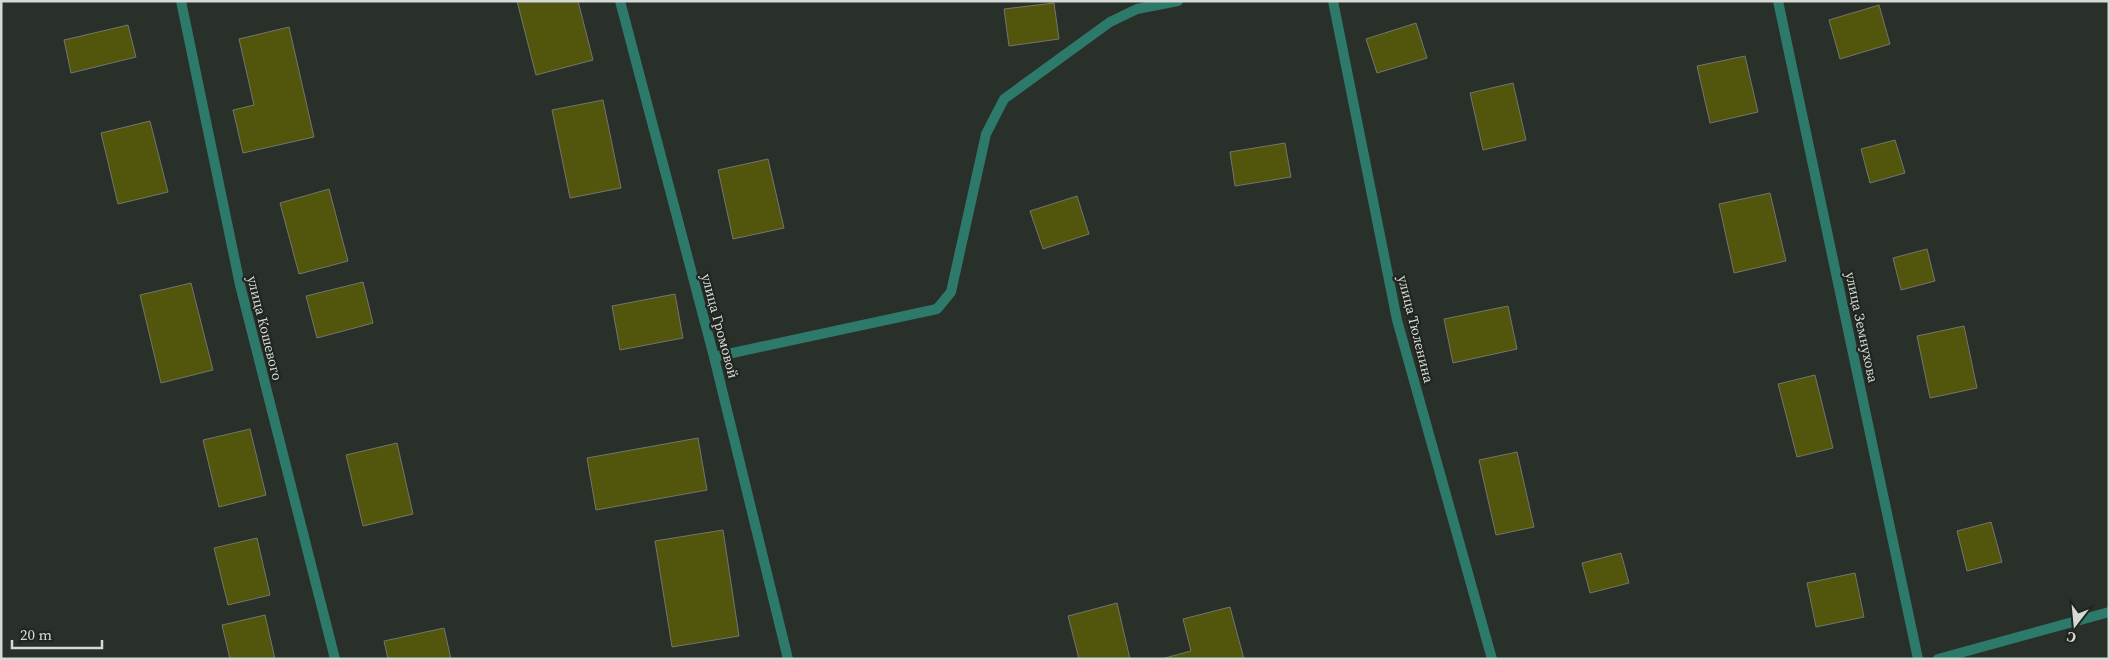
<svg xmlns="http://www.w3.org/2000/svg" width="2110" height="660" font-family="'Source Serif 4',serif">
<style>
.building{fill:#52560d;stroke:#74756d}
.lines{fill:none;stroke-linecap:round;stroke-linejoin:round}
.service{stroke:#2d796a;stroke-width:10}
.minor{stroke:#2d796a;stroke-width:10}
.labels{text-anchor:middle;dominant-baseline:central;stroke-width:4.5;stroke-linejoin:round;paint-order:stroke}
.street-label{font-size:14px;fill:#d6dad6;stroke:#202520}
</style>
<rect width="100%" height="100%" fill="#292f29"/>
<g class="building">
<polygon points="517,1 578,1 593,60 536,75"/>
<polygon points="1054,3 1059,39 1009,46 1004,9"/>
<polygon points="1879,5 1890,44 1840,59 1829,20"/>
<polygon points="1416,23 1427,58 1377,73 1366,39"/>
<polygon points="128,25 136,57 71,73 64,40"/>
<polygon points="289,27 314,137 243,153 233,110 254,105 239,39"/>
<polygon points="1745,56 1758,112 1710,123 1697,66"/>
<polygon points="1513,83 1526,140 1483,150 1470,93"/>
<polygon points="603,100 621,188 570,198 552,110"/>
<polygon points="150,121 168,192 118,204 101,133"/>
<polygon points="1895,140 1905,173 1870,183 1861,149"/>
<polygon points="1285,143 1291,177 1235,186 1230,152"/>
<polygon points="768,159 784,228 733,239 718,170"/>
<polygon points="329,189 348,261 299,274 280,203"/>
<polygon points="1770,193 1786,261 1734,273 1719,204"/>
<polygon points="1077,196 1089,234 1043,249 1030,211"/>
<polygon points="1927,249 1935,281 1901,290 1893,258"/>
<polygon points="363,282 373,323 317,338 306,296"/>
<polygon points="191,283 213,370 161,383 140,295"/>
<polygon points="675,294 683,338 620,350 612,306"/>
<polygon points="1508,306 1517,349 1453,363 1444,319"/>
<polygon points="1964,326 1977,388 1930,398 1917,336"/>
<polygon points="1815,375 1833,448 1797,457 1778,384"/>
<polygon points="250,429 266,495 219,507 203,440"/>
<polygon points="698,438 707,490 596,510 587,458"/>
<polygon points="397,443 413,514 363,526 346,455"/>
<polygon points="1517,452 1534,527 1496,535 1479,460"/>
<polygon points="1991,522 2002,562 1967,571 1957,531"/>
<polygon points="723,530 739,636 672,647 655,541"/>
<polygon points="257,538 270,595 228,605 214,548"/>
<polygon points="1621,553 1629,583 1590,593 1582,563"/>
<polygon points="1855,573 1864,617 1816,627 1807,583"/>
<polygon points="1117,603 1130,659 1079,659 1068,616"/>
<polygon points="1230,607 1244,659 1161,659 1191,651 1183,619"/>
<polygon points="265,615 275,659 230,659 222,625"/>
<polygon points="444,628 451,659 388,659 384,641"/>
</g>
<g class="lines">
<polyline class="service" points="714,357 937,309 951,292 986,134 1004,99 1110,22 1137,9 1178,1"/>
<g class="minor">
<polyline points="181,1 240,285 335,659"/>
<polyline points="620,1 714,357 788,659"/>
<polyline points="1333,1 1397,320 1492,659"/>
<polyline points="1778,1 1918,659"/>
<polyline points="1938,659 2109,612"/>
</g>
</g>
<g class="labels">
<g class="street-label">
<text transform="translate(720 326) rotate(75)">улица Громовой</text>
<text transform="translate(1862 327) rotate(78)">улица Земнухова</text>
<text transform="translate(265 328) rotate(76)">улица Кошевого</text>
<text transform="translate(1416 329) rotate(76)">улица Тюленина</text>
</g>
</g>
<rect width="2110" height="660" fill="none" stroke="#d6dad6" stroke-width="5"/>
<g transform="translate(2075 625) rotate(196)" stroke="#202520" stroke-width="4" paint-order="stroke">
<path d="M0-4L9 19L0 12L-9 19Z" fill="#d6dad6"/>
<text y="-8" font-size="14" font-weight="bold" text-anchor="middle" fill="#d6dad6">С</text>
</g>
<path d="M12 640v8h90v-8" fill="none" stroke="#d6dad6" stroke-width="2.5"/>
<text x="20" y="640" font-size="15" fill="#d6dad6" stroke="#202520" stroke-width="4" paint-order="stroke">20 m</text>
</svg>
